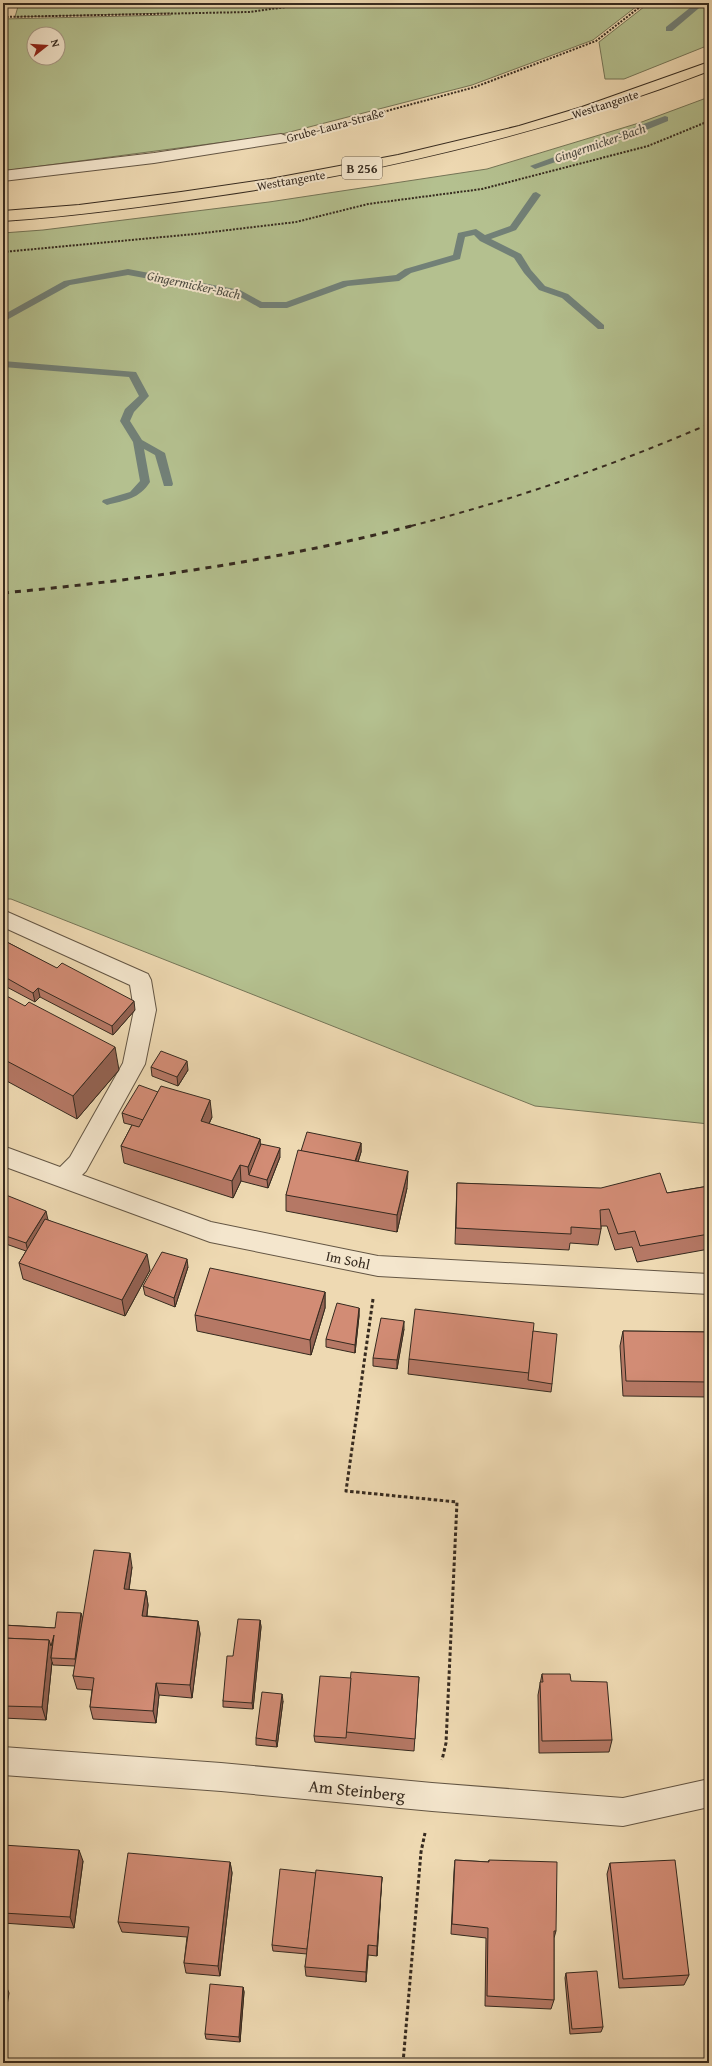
<svg xmlns="http://www.w3.org/2000/svg" width="712" height="2066" font-family="'Gentium Book Plus',serif">
<style>
.green{fill:#b4c08f;stroke:#757557;fill-rule:evenodd}
.lines{fill:none;stroke-linecap:round;stroke-linejoin:round}
.stream{fill:#728077;fill-rule:evenodd}
.minor-casing{stroke:#645644;stroke-width:2}
.major-casing{stroke:#362a1f;stroke-width:2}
.path-far1{stroke:#362a1f;stroke-width:2;stroke-dasharray:2 1.5;stroke-linecap:butt}
.path{stroke:#362a1f;stroke-width:3;stroke-dasharray:3.5 2.5;stroke-linecap:butt}
.minor{fill:#f4e6cd;fill-rule:evenodd}
.major{fill:#eed9b2;fill-rule:evenodd}
.rail-far1{stroke:#362a1f;stroke-width:2;stroke-dasharray:5 5;stroke-linecap:butt}
.rail{stroke:#362a1f;stroke-width:3;stroke-dasharray:6 6;stroke-linecap:butt}
.wall{fill:#b57865;stroke:#362a1f}
.shaded-wall{fill:#936252;stroke:#362a1f}
.building{fill:#d28c75;stroke:#362a1f}
.labels{text-anchor:middle;dominant-baseline:central;stroke-width:4;stroke-linejoin:round;paint-order:stroke}
.far-street-label{font-size:12px;fill:#362a1f;stroke:#f4e6cd}
.far-water-label{font-size:13px;font-style:italic;fill:#4f4e44;stroke:#f4e6cd}
.shield{fill:#f4e6cd;stroke:#6f6253;stroke-width:1}
.shield-label{font-size:13px;font-weight:bold;fill:#362a1f}
.street-label{font-size:14px;fill:#362a1f;stroke:#f4e6cd}
.near-street-label{font-size:17px;fill:#362a1f;stroke:#f4e6cd}
</style>
<rect width="100%" height="100%" fill="#eed9b2"/>
<filter id="stains"><feTurbulence type="fractalNoise" baseFrequency=".005" numOctaves="4"/><feColorMatrix values="0 0 0 0 .2 0 0 0 0 .09 0 0 0 0 .02 0 0 0 .5 -.17"/></filter>
<radialGradient id="worn" r=".72"><stop offset=".6" stop-color="#630" stop-opacity="0"/><stop offset="1" stop-color="#630" stop-opacity=".3"/></radialGradient>
<g class="green">
<path d="M19,3H641L593,40L472,85L278,135L3,171V19L171,15L170,13L15,17ZM34,34H58V58H34Z"/>
<polygon points="649,3 709,3 709,45 624,79 605,79 599,42"/>
<polygon points="709,97 709,1124 535,1106 11,899 3,899 3,233 43,230 269,202 487,169 639,123"/>
</g>
<g class="lines">
<g class="stream">
<polygon points="696,3 705,3 672,31 666,31 666,27"/>
<polygon points="665,116 668,117 668,121 629,137 538,168 535,169 530,166"/>
<polygon points="536,192 541,195 516,230 491,239 521,254 531,270 545,286 568,294 604,325 604,329 598,329 562,298 539,290 524,273 514,258 480,241 474,235 465,237 460,259 411,273 399,281 348,286 287,308 260,308 237,295 128,275 70,285 3,322 3,315 64,281 128,269 240,290 262,302 286,302 343,281 396,275 405,269 453,255 458,233 476,229 485,235 510,226 533,193"/>
<path d="M3,361L136,372L149,396L134,412L130,421L142,440L165,453L173,484L172,486H164L155,455L144,449L150,482C139,499 126,500 107,505L102,502L103,500L130,492L140,481L133,442L120,421L125,409L139,396L129,377L3,367Z"/>
</g>
<defs>
<g id="minor">
<polygon points="281,134 286,136 289,139 286,142 154,163 3,181 3,171 154,153"/>
<polygon points="3,910 148,974 151,980 156,1010 145,1064 86,1171 82,1175 211,1222 378,1256 709,1274 709,1294 378,1276 210,1242 3,1166 3,1146 60,1167 70,1157 123,1063 134,1010 130,985 3,927"/>
<polygon points="3,1747 221,1763 432,1783 623,1798 709,1779 709,1807 623,1826 432,1811 221,1791 3,1775"/>
</g>
<path id="major" d="M709,62V71C551,132 391,170 223,195C150,206 77,216 3,221V211L79,205L181,192L270,179L398,155L519,126L582,107Z"/>
</defs>
<use href="#minor" class="minor-casing"/>
<use href="#major" class="major-casing"/>
<g class="path-far1">
<polyline points="3,17 249,12 316,3"/>
<polyline points="309,132 475,87 596,41 645,3"/>
<polyline points="3,252 195,234 296,222 368,204 482,189 648,146 709,121"/>
</g>
<g class="path">
<polyline points="373,1299 346,1491 457,1502 446,1743 442,1760"/>
<polyline points="403,2063 421,1852 425,1833"/>
</g>
<use href="#minor" class="minor"/>
<use href="#major" class="major"/>
<path class="rail-far1" d="M411,526C513,500 612,466 709,424"/>
<path class="rail" d="M3,593C142,580 280,560 415,525"/>
</g>
<g class="wall">
<polygon points="3,940 135,1010 113,1035 40,997 35,1002 3,985"/>
<polygon points="3,994 119,1070 77,1119 3,1079"/>
<polygon points="151,1067 188,1070 178,1086 152,1076"/>
<polygon points="122,1113 212,1117 209,1124 260,1139 260,1147 280,1157 268,1188 241,1181 233,1198 124,1163 121,1146 132,1125 124,1123"/>
<polygon points="361,1143 361,1152 358,1162 407,1188 397,1232 286,1211 286,1195 301,1151"/>
<polygon points="457,1183 667,1193 709,1186 709,1249 637,1262 632,1247 615,1250 607,1226 601,1226 601,1229 598,1245 570,1243 569,1250 455,1244"/>
<polygon points="3,1201 48,1220 150,1270 125,1316 23,1279 19,1263 26,1251 3,1243"/>
<polygon points="188,1267 175,1307 145,1295 143,1286"/>
<polygon points="325,1292 325,1308 311,1355 197,1331 195,1315"/>
<polygon points="359,1308 359,1316 355,1353 326,1347 326,1339"/>
<polygon points="404,1329 397,1369 373,1366 373,1358"/>
<polygon points="533,1331 552,1384 551,1392 408,1374 409,1359"/>
<polygon points="623,1331 709,1332 709,1397 623,1396 620,1346"/>
<polygon points="132,1567 129,1590 146,1591 148,1605 147,1616 198,1621 200,1634 192,1698 159,1695 156,1723 93,1719 90,1707 92,1690 77,1689 73,1676 75,1666 53,1665 52,1662 46,1720 3,1718 3,1625 55,1628 81,1613 82,1620"/>
<polygon points="260,1620 261,1627 253,1709 223,1707 223,1701 233,1656"/>
<polygon points="542,1674 571,1681 612,1740 609,1752 539,1753 538,1695"/>
<polygon points="419,1677 414,1751 346,1745 315,1742 314,1736 351,1678"/>
<polygon points="283,1701 277,1747 256,1745 256,1738"/>
<polygon points="3,1845 83,1861 74,1928 3,1923"/>
<polygon points="455,1860 488,1862 489,1860 556,1931 554,1938 554,2000 551,2009 485,2006 486,1938 451,1934 454,1871"/>
<polygon points="230,1862 232,1873 220,1976 186,1973 184,1963 187,1937 122,1932 118,1922"/>
<polygon points="610,1863 689,1975 684,1985 619,1988 607,1874"/>
<polygon points="316,1873 382,1877 377,1956 368,1955 366,1982 306,1976 305,1967 307,1954 273,1951 272,1945"/>
<polygon points="566,1973 603,2027 601,2032 570,2034 565,1978"/>
<polygon points="243,1987 244,1992 240,2042 206,2039 205,2034"/>
</g>
<g class="shaded-wall">
<polygon points="38,988 40,997 35,1002 33,993"/>
<polygon points="134,1001 135,1010 113,1035 112,1026"/>
<polygon points="115,1047 119,1070 77,1119 73,1096"/>
<polygon points="187,1061 188,1070 178,1086 177,1077"/>
<polygon points="210,1100 212,1117 202,1138 201,1121"/>
<polygon points="260,1139 261,1156 249,1175 248,1167"/>
<polygon points="361,1143 361,1152 353,1178 353,1170"/>
<polygon points="280,1148 280,1157 268,1188 267,1180"/>
<polygon points="240,1165 241,1181 233,1198 232,1181"/>
<polygon points="408,1171 407,1188 397,1232 397,1215"/>
<polygon points="46,1211 48,1220 28,1252 26,1243"/>
<polygon points="147,1254 150,1270 125,1316 122,1300"/>
<polygon points="187,1259 188,1267 175,1307 174,1298"/>
<polygon points="325,1292 325,1308 311,1355 310,1340"/>
<polygon points="359,1308 359,1316 355,1353 355,1345"/>
<polygon points="404,1321 404,1329 397,1369 397,1360"/>
<polygon points="130,1553 132,1567 127,1603 124,1589"/>
<polygon points="146,1591 148,1605 145,1629 142,1616"/>
<polygon points="81,1613 83,1620 77,1666 75,1659"/>
<polygon points="260,1620 261,1627 253,1709 252,1703"/>
<polygon points="198,1621 200,1634 192,1698 190,1685"/>
<polygon points="54,1635 51,1658 52,1662 46,1720 42,1707 49,1640"/>
<polygon points="156,1683 159,1695 156,1723 153,1711"/>
<polygon points="282,1694 283,1701 277,1747 276,1741"/>
<polygon points="79,1850 83,1861 74,1928 70,1917"/>
<polygon points="230,1862 232,1873 220,1976 218,1966"/>
<polygon points="382,1877 381,1888 377,1956 377,1946"/>
<polygon points="368,1945 368,1955 366,1982 366,1972"/>
<polygon points="243,1987 244,1992 240,2042 239,2037"/>
<polygon points="7,1988 9,1993 3,2031 3,2010"/>
</g>
<g class="building">
<polygon points="3,940 57,968 62,963 134,1001 112,1026 38,988 33,993 3,976"/>
<polygon points="3,994 25,1006 29,1002 115,1047 73,1096 3,1059"/>
<polygon points="161,1051 187,1061 177,1077 151,1067"/>
<polygon points="139,1085 158,1092 143,1120 122,1113"/>
<polygon points="161,1086 210,1100 201,1121 260,1139 248,1167 240,1165 232,1181 121,1146 132,1125 139,1127"/>
<polygon points="307,1132 361,1143 355,1161 301,1151"/>
<polygon points="261,1144 280,1148 267,1180 249,1175"/>
<polygon points="298,1150 408,1171 397,1215 286,1195"/>
<polygon points="660,1173 667,1193 709,1186 709,1234 640,1246 635,1231 618,1234 609,1209 600,1210 601,1229 571,1227 571,1234 456,1228 457,1183 601,1188"/>
<polygon points="6,1195 46,1211 26,1243 3,1235 3,1201"/>
<polygon points="45,1219 147,1254 122,1300 19,1263"/>
<polygon points="162,1252 187,1259 174,1298 143,1286"/>
<polygon points="210,1268 325,1292 310,1340 195,1315"/>
<polygon points="337,1303 359,1308 355,1345 326,1339"/>
<polygon points="415,1309 534,1323 529,1373 409,1359"/>
<polygon points="381,1318 404,1321 397,1360 373,1358"/>
<polygon points="533,1331 557,1334 552,1384 528,1380"/>
<polygon points="623,1331 709,1332 709,1382 626,1381"/>
<polygon points="94,1550 130,1553 124,1589 146,1591 142,1616 198,1621 190,1685 156,1683 153,1711 90,1707 94,1678 73,1676"/>
<polygon points="57,1612 81,1613 75,1659 51,1658 54,1635 51,1646 49,1640 3,1638 3,1625 55,1628"/>
<polygon points="238,1619 260,1620 252,1703 223,1701 227,1656 233,1656"/>
<polygon points="3,1638 49,1640 42,1707 3,1706"/>
<polygon points="351,1672 419,1677 415,1739 346,1732"/>
<polygon points="542,1674 570,1674 571,1681 607,1682 612,1740 542,1741 540,1682 543,1682"/>
<polygon points="320,1676 351,1678 346,1738 314,1736"/>
<polygon points="262,1692 282,1694 276,1741 256,1738"/>
<polygon points="3,1845 79,1850 70,1917 3,1913"/>
<polygon points="128,1853 230,1862 218,1966 184,1963 189,1927 118,1922"/>
<polygon points="455,1860 489,1862 489,1860 557,1862 556,1931 554,1931 554,2000 487,1996 488,1928 452,1924"/>
<polygon points="675,1860 689,1975 623,1979 610,1863"/>
<polygon points="280,1869 316,1873 307,1949 272,1945"/>
<polygon points="316,1870 382,1877 377,1946 368,1945 366,1972 305,1967"/>
<polygon points="597,1971 603,2027 572,2029 566,1973"/>
<polygon points="210,1984 243,1987 239,2037 205,2034"/>
<polygon points="3,1988 7,1988 3,2010"/>
</g>
<g class="labels">
<g class="far-street-label">
<text transform="translate(605 104) rotate(-18)">Westtangente</text>
<text transform="translate(335 125) rotate(-15)">Grube-Laura-Straße</text>
<text transform="translate(291 180) rotate(-10)">Westtangente</text>
</g>
<g class="far-water-label">
<text transform="translate(600 143) rotate(-19)">Gingermicker-Bach</text>
<text transform="translate(194 285) rotate(12)">Gingermicker-Bach</text>
</g>
<rect class="shield" x="342" y="157" width="40" height="22" rx="3"/>
<g class="shield-label">
<text x="362" y="168">B 256</text>
</g>
<g class="street-label">
<text transform="translate(348 1260) rotate(12)">Im Sohl</text>
</g>
<g class="near-street-label">
<text transform="translate(357 1790) rotate(6)">Am Steinberg</text>
</g>
</g>
<rect width="712" height="2066" fill="none" stroke="#eed9b2" stroke-width="16"/>
<rect x="4" y="4" width="704" height="2058" fill="none" stroke="#362a1f" stroke-width="2"/>
<rect x="8" y="8" width="696" height="2050" fill="none" stroke="#362a1f"/>
<g transform="translate(46 46) rotate(73)"><circle r="19" fill="#f4e6cd" stroke="#a89b87"/>
<path d="M0-3L7 15L0 10L-7 15Z" fill="#8f2418"/>
<text y="-6" font-size="11" font-weight="bold" text-anchor="middle" fill="#362a1f">N</text>
</g>
<rect width="100%" height="100%" filter="url(#stains)"/>
<rect width="100%" height="100%" fill="url(#worn)"/>
</svg>
